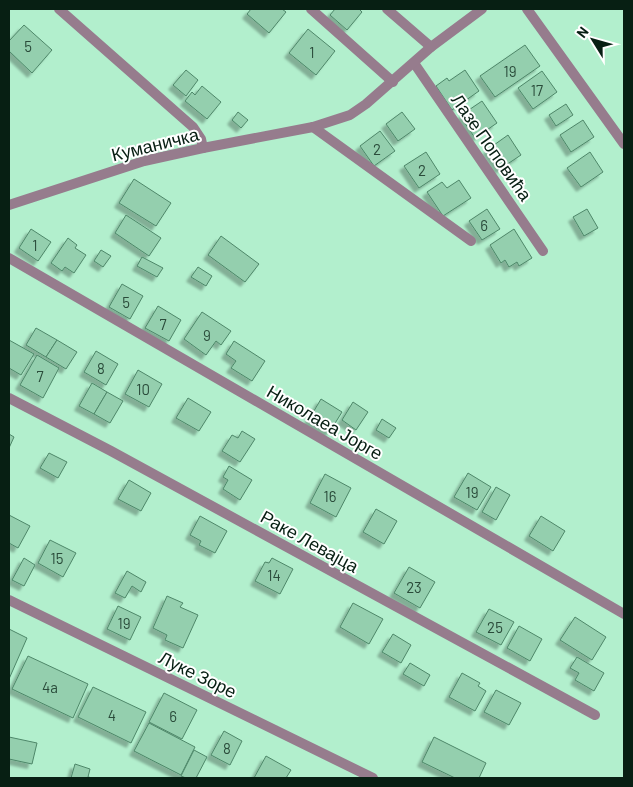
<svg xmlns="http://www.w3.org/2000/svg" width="633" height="787" font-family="Barlow,sans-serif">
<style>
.building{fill:#94cfae;stroke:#4e8769;filter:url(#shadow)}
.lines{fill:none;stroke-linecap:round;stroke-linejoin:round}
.street{stroke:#967c8d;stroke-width:10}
.labels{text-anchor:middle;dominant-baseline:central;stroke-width:4;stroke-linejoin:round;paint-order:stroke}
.number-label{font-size:15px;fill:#2a4b3a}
.street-label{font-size:18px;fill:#071f13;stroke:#fff}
</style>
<defs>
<filter id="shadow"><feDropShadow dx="-4.5" dy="4.5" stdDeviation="1" flood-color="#0004"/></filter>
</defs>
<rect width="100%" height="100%" fill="#b2efcd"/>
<g class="building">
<polygon points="251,9 282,9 286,12 269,33 247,14"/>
<polygon points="335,9 359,9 362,12 347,30 330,15"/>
<polygon points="24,25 52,50 32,73 9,51 9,41"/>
<polygon points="308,29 335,51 316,75 289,53"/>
<polygon points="525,45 540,66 495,97 480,76"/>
<polygon points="186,70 198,80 186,96 173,85"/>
<polygon points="465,70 479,91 452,110 436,86 447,78 449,81"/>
<polygon points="542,71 557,92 533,109 518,88"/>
<polygon points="202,86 221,102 207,119 185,101 192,92 195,95"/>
<polygon points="482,101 497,123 475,138 460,116"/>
<polygon points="566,104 573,115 556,126 549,115"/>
<polygon points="238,112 248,120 241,128 232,120"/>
<polygon points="402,112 415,129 398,141 386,124"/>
<polygon points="583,120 594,137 571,152 560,135"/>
<polygon points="380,131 395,151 374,166 360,146"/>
<polygon points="508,135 521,155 500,169 487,150"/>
<polygon points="426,152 440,174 419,188 404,166"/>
<polygon points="590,152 603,172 581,187 567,168"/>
<polygon points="134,179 171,203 156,226 119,203"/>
<polygon points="459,180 471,198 443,216 427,192 442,182 447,188"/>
<polygon points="487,209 500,229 482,240 469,221"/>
<polygon points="587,209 598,228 584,236 573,217"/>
<polygon points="126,215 161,238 149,256 115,233"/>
<polygon points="31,229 51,242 38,261 19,248"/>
<polygon points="514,229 532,258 519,266 517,262 509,267 505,260 501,263 490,245"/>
<polygon points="221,236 259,264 245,282 208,255"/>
<polygon points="68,238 77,245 75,248 86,255 74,273 65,267 62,271 51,263"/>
<polygon points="101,250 111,256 103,267 94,261"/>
<polygon points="142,257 163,268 157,277 137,266"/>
<polygon points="198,267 212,276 206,286 191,277"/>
<polygon points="122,284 143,296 130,319 109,307"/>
<polygon points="158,306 181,320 169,341 145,328"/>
<polygon points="202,312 231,331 221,345 216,341 206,355 184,339"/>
<polygon points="36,328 57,340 46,357 26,345"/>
<polygon points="9,340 34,354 21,375 9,368"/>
<polygon points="57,340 77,352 66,369 46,357"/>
<polygon points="234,341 265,361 252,381 231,368 236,361 226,354"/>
<polygon points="96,351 118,364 106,385 84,372"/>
<polygon points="37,355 59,368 43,398 20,385"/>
<polygon points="138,370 162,384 149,407 125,394"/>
<polygon points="92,383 107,392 94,414 79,406"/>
<polygon points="107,392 123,401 110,423 94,414"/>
<polygon points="188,398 211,412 199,431 176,418"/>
<polygon points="321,399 342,412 329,433 308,421"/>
<polygon points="353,402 368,412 356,430 342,420"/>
<polygon points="382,419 396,428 389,438 376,430"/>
<polygon points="242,431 255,439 240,462 222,451 232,435 238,438"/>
<polygon points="9,434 14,437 9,448"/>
<polygon points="49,453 67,462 58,478 40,468"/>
<polygon points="229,466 252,480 240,500 223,489 228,480 223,477"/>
<polygon points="468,473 491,487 477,510 454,497"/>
<polygon points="325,474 351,488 336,517 310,503"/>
<polygon points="129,480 151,493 141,511 118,499"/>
<polygon points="496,487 510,495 496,520 482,512"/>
<polygon points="376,509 397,521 384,544 363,532"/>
<polygon points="9,515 30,526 18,548 9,543"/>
<polygon points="200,516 227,531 215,553 199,545 201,541 190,535"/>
<polygon points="541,516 565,531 553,551 529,536"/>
<polygon points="50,540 76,553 63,577 38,563"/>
<polygon points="24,558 35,565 24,586 12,580"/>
<polygon points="272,558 293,569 280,594 255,581 265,562 269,563"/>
<polygon points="409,567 435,582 420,608 394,593"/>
<polygon points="127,571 146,582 141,592 132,586 125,598 115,593"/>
<polygon points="167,596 183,603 180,607 198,615 183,648 165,640 167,635 153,628"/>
<polygon points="353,603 383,619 369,644 340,627"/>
<polygon points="118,606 141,617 130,640 107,629"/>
<polygon points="489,609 514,622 501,645 476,632"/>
<polygon points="575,617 606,637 592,660 560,640"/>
<polygon points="519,626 542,639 530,661 507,648"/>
<polygon points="9,629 27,638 9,679"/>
<polygon points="393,634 411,645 401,663 382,652"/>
<polygon points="28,656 88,684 73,718 12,689"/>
<polygon points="577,657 604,673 594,691 575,680 579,673 570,668"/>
<polygon points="410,663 430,675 424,686 403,674"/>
<polygon points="462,673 480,683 478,686 486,691 475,711 449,697"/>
<polygon points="93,687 146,712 131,743 78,717"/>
<polygon points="496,690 521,703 509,725 484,712"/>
<polygon points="164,693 197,710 182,739 149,722"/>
<polygon points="149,723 195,747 181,775 134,751"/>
<polygon points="224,731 242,741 230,765 211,755"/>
<polygon points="9,737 37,743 32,764 9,759"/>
<polygon points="434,737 486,763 479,778 455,778 422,762"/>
<polygon points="194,750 207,757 196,778 186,778 181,776"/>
<polygon points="266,756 291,770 286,778 254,778"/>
<polygon points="75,764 90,769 88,777 93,778 71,778"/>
</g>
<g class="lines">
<g class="street">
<polyline points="59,9 193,127 201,139 203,148"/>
<polyline points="311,9 393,82"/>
<polyline points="387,9 431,47"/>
<polyline points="527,9 624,144"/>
<polyline points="414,63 543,251"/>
<polyline points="313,127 471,241"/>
<polyline points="9,205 144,161 203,148 313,127 350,115 366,104 431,47 482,9"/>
<polyline points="9,258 624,614"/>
<polyline points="9,398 111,451 595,715"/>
<polyline points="9,600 373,778"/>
</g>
</g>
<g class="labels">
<g class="number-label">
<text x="28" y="46">5</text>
<text x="312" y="52">1</text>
<text x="510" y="71">19</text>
<text x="537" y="90">17</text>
<text x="377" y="149">2</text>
<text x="422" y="170">2</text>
<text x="484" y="225">6</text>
<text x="35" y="245">1</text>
<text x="126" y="302">5</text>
<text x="163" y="324">7</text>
<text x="207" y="335">9</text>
<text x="101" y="368">8</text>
<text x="40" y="376">7</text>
<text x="143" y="389">10</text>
<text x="472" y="492">19</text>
<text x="330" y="496">16</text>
<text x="57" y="558">15</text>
<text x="274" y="575">14</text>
<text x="414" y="587">23</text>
<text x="124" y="623">19</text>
<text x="495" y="627">25</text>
<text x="50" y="687">4a</text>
<text x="112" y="715">4</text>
<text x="173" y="716">6</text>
<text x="227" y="748">8</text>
</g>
<g class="street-label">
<text transform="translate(155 144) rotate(-14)">Куманичка</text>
<text transform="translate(492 147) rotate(55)">Лазе Поповића</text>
<text transform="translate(325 422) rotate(30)">Николаеа Јорге</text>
<text transform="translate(310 541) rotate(29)">Раке Левајца</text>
<text transform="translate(198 674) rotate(26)">Луке Зоре</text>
</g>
</g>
<rect width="633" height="787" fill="none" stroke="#071f13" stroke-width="20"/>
<g transform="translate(593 40) rotate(307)" stroke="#ffffff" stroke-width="4" paint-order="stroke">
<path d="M0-4L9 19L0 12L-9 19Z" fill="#071f13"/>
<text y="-8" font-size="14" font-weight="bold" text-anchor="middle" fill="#071f13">N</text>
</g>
</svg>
